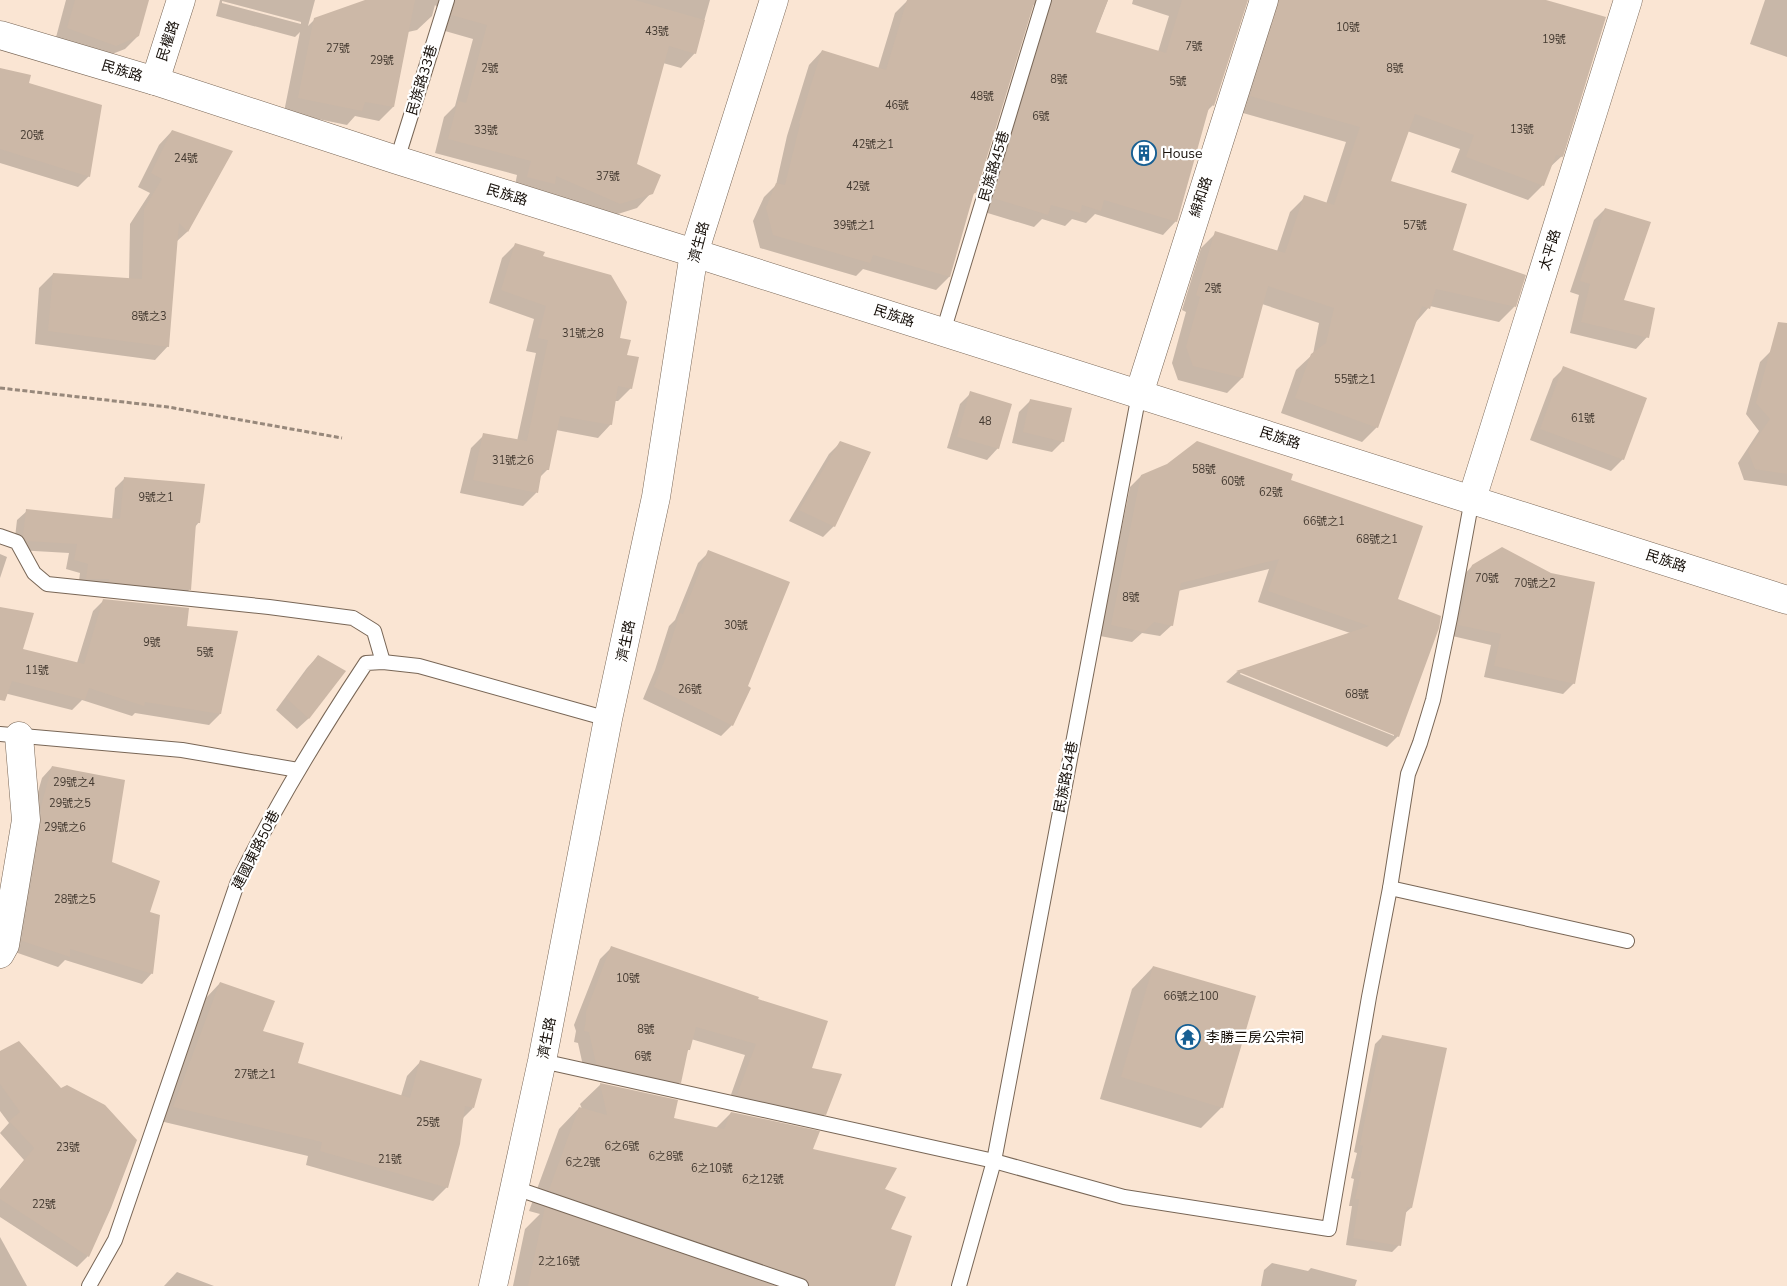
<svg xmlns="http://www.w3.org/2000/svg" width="1787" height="1286" font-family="'Nunito Sans','Noto Sans TC',sans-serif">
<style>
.shadow{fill:#0003;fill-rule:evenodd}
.building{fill:#ccb8a7}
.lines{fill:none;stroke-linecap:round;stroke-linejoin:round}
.service-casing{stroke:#786656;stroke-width:16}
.minor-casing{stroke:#786656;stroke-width:29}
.path{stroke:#97887b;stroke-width:3;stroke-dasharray:5 2.5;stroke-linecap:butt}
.service{stroke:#fff;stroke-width:14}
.minor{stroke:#fff;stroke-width:28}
.labels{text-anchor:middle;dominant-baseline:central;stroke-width:4.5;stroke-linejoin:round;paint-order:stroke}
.number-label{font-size:11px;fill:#443a31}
.street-label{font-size:14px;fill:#17100a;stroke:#fff}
.poi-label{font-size:14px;fill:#17100a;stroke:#fff;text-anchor:start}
</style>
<rect width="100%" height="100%" fill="#fae5d3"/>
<g class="shadow">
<polygon points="66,0 147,0 138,36 125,49 102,58 55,41"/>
<path d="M220,0H315L308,26L315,19L369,0H710L695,53L681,68L663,63L636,165L651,193L637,208L605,218L545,192L539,197L514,191L517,175L435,153L444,117L455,106L473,39L438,29L442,12L435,5L432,16L417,30L408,32L393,107L379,121L355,116L347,125L284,112L300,32L295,37L216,16ZM222,1L301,22V24L222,3Z"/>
<polygon points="908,0 1108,0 1095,34 1158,52 1169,16 1132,4 1133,0 1246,0 1213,105 1206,112 1176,221 1163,235 1095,214 1086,223 1072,219 1065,226 1042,219 1034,227 981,211 1038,7 1032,4 975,193 972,195 949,277 936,290 863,269 856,276 760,248 753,221 764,197 776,185 787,136 809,65 822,51 878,69 895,13"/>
<polygon points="1273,0 1542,0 1562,156 1549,168 1543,185 1528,200 1451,172 1460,149 1407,131 1390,182 1452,251 1524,276 1514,307 1499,322 1430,306 1415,323 1377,427 1362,442 1281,413 1296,370 1313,354 1319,323 1262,304 1242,378 1227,393 1178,380 1172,363 1186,312 1182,310 1201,248 1216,233 1277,251 1290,212 1305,197 1326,204 1346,142 1236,111"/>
<polygon points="1765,0 1787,0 1787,57 1750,44"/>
<polygon points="0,73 27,84 89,176 78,187 0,163"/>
<polygon points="172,131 231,152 187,232 176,242 168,346 155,360 35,344 39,288 53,274 129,280 130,224 150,193 138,187 159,145"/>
<polygon points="1605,209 1622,301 1647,337 1636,349 1570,333 1579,295 1570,292 1594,220"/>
<polygon points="515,245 542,257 618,339 625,356 631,388 618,401 614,401 611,424 598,438 556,430 548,469 539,478 536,493 523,506 460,493 471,448 484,435 517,441 536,353 526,351 534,319 489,303 502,258"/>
<polygon points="1771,351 1787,356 1787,486 1744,480 1738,463 1759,431 1746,414 1760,362"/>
<polygon points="1564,368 1623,459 1611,471 1530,440 1553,379"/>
<polygon points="971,393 998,448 987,460 947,448 960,404"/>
<polygon points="1030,401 1063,441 1052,452 1012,443 1019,412"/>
<polygon points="841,442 870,453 834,526 823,537 789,521 829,454"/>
<path d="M1141,476L1290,481L1397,600L1398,736L1387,747L1226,682L1237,672L1350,633L1258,602L1269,569L1178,591L1172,625L1160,636L1142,633L1132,642L1100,636L1130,487ZM1241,672L1394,733V736L1240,674Z"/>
<polygon points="125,478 199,522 195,527 189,590 180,599 78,588 80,573 66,569 69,553 17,550 14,546 17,520 27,511 112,520 115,488"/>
<polygon points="709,552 732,725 721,736 643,699 655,670 669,626 675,620 698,563"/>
<polygon points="0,554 7,557 0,578"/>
<polygon points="1472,566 1574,683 1563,694 1484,677 1491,645 1448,635 1461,578"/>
<polygon points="104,600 186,627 220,714 209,725 135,713 132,716 82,700 72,710 0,692 0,608 21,650 77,663 93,611"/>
<polygon points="318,656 344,671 308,719 297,729 276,710 307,668"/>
<polygon points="52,767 111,863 148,913 152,973 142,984 65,960 58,967 12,951 33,809 42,778"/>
<polygon points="611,948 811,1069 825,1114 814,1125 727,1106 745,1055 691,1039 689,1049 686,1052 680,1082 669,1093 585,1075 578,1043 574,1042 576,1031 574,1025 600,959"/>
<polygon points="1153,967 1222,1107 1201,1128 1100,1099 1132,989"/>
<polygon points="220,983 261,1031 297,1064 401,1096 407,1076 421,1061 473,1108 462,1119 447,1187 433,1201 306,1165 308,1156 160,1121 206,998"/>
<polygon points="1382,1037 1411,1208 1404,1214 1399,1245 1392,1252 1346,1245 1352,1206 1349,1206 1354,1179 1351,1178 1357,1153 1354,1152 1375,1044"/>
<polygon points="0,1052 88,1256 77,1267 0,1217 0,1189 24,1160 0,1133 9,1123 0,1111"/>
<polygon points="601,1084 673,1119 715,1129 731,1113 812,1150 884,1190 889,1230 894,1286 513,1286 525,1229 540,1214 529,1211 559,1129 579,1108 582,1109 580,1104"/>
<polygon points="0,1237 27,1286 0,1286"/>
<polygon points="1272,1263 1308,1271 1311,1268 1357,1280 1355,1286 1261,1286 1264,1270"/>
<polygon points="177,1272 214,1286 164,1286"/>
</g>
<g class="building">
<polygon points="75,0 149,0 139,36 116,46 67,28"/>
<polygon points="365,0 415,0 394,107 365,102 362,111 298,98 314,18"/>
<polygon points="456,0 635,0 705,20 696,54 669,46 637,164 661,175 653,194 620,204 556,176 555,184 527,177 531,161 448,139 458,101 466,103 487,25 451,15"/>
<polygon points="907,0 1035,0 976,193 974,193 950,277 873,255 870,263 773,235 766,208 776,183 785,185 800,124 799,123 822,50 886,70"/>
<polygon points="1053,0 1108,0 1095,32 1166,53 1182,0 1248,0 1214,106 1210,104 1177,222 1104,200 1101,211 1082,205 1080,213 1051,205 1048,215 993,198"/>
<polygon points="1279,0 1546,0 1606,17 1563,157 1556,155 1544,186 1466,157 1474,135 1415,114 1391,181 1467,204 1453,250 1526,275 1516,307 1436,289 1430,309 1422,306 1378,428 1295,398 1311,354 1326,343 1334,308 1268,286 1243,378 1193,366 1186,347 1200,297 1196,295 1215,231 1285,253 1304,195 1334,205 1360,127 1250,96"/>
<polygon points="0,68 31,75 29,83 102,105 90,177 0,149"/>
<polygon points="172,130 233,151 188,232 179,223 169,347 48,331 53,273 142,279 144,209 162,179 151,173"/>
<polygon points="1605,208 1651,222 1624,300 1655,308 1649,338 1581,322 1590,284 1580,281"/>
<polygon points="515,243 545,252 543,256 611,275 627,302 620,338 631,340 627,355 639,357 632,389 618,386 612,425 560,416 549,470 542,470 538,493 473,480 483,433 527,441 548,340 538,338 546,306 501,290"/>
<polygon points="1778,322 1787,323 1787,474 1755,469 1748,451 1770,419 1756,403"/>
<polygon points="1563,366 1647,398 1624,460 1540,429"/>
<polygon points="970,391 1012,404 999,449 957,437"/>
<polygon points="1030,399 1072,408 1064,442 1023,432"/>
<polygon points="840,441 871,452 835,527 799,510"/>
<polygon points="1197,441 1293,474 1291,480 1423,526 1398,599 1441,616 1439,628 1399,737 1236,671 1369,626 1268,591 1279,559 1181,583 1173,626 1154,622 1144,632 1111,625 1141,475 1167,464"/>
<polygon points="124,477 205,484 200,523 196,523 191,590 109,582 109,579 86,579 88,564 74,560 77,544 26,541 23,536 26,509 120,519"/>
<polygon points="1502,547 1551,573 1595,582 1575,684 1494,666 1501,634 1458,625 1472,565"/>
<polygon points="708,550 790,582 748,686 751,688 733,726 654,687 666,657 680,613 683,614"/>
<polygon points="103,599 189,608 187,626 238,631 221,714 145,702 144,706 89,688 85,700 12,681 5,701 0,700 0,607 34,613 23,649 84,664"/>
<polygon points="318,655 346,671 309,719 286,698"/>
<polygon points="52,766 125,780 112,862 160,881 150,912 160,915 153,974 70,949 70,957 22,941 41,823 41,806"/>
<polygon points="611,946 759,997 758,999 828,1021 812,1068 842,1074 826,1115 737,1095 756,1044 696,1027 690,1050 688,1050 681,1083 596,1064 589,1032 584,1031 586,1020 586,1012"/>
<polygon points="1153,966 1256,996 1223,1108 1121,1077"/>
<polygon points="220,982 275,1001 263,1031 304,1043 298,1063 410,1098 420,1060 482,1079 474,1108 465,1106 460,1144 448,1188 320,1151 322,1142 173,1107"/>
<polygon points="1382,1035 1447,1048 1412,1208 1407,1207 1401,1246 1353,1238 1359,1199 1355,1199 1361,1172 1358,1171 1363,1146 1360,1145"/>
<polygon points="19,1041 61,1088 67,1085 105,1105 137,1140 111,1208 89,1257 0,1199 0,1190 34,1148 9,1121 20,1112 0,1084 0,1051"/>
<polygon points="600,1083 678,1100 674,1118 724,1129 731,1112 820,1131 813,1149 897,1168 885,1189 906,1197 891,1229 912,1236 895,1286 810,1286 808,1281 804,1278 549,1190 579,1107 607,1115"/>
<polygon points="545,1207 774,1286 528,1286"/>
</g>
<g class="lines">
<defs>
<g id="service">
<polyline points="397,160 447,0"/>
<polyline points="943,332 1044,0"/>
<polyline points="0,536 17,542 34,573 47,584 269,607 353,618 374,631 383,662"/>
<polyline points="0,734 182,750 298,770"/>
<polyline points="1390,888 1627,941"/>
<polyline points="542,1061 994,1161 1124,1197 1329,1229 1369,997 1390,888 1408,774 1420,743 1433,700 1450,618 1472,499"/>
<polyline points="515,1188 801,1286"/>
<path d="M89,1286L115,1240L237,884C274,807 319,734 366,663L383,662L419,666L608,719"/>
<polyline points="959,1286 994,1161 1139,394"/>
</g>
<g id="minor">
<polyline points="0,35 155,81 397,160 694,253 1787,600"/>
<polyline points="155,81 181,0"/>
<polyline points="1139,394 1264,0"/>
<polyline points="1472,499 1628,0"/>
<polyline points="0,954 5,945 26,820 19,736"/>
<polyline points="493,1286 542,1061 608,719 656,497 694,253 774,0"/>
</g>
</defs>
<use href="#service" class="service-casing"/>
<use href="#minor" class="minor-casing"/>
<polyline class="path" points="0,388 168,407 342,438"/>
<use href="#service" class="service"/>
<use href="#minor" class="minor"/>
</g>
<defs>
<symbol id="building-ring" viewBox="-11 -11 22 22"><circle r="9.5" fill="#fff" stroke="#165f93" stroke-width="1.5"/><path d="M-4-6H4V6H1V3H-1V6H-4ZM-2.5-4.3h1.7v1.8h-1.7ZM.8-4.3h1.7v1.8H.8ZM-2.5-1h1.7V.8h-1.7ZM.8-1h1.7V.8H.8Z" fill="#165f93"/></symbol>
<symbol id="temple-ring" viewBox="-11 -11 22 22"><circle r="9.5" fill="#fff" stroke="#165f93" stroke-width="1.5"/><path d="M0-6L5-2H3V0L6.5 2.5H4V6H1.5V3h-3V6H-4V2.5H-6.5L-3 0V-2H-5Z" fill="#165f93"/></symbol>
</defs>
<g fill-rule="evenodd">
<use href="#building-ring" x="1130" y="139" width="28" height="28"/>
<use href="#temple-ring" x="1174" y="1023" width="28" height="28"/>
</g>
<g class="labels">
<g class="number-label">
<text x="1348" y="27">10號</text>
<text x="657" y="31">43號</text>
<text x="1554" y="39">19號</text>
<text x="1194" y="46">7號</text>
<text x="338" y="48">27號</text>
<text x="382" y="60">29號</text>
<text x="490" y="68">2號</text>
<text x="1395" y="68">8號</text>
<text x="1059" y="79">8號</text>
<text x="1178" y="81">5號</text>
<text x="982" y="96">48號</text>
<text x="897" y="105">46號</text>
<text x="1041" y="116">6號</text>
<text x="1522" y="129">13號</text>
<text x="486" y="130">33號</text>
<text x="32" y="135">20號</text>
<text x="873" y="144">42號之1</text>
<text x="186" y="158">24號</text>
<text x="608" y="176">37號</text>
<text x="858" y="186">42號</text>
<text x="854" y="225">39號之1</text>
<text x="1415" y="225">57號</text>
<text x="1213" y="288">2號</text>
<text x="149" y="316">8號之3</text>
<text x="583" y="333">31號之8</text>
<text x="1355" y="379">55號之1</text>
<text x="1583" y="418">61號</text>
<text x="985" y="421">48</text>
<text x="513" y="460">31號之6</text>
<text x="1204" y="469">58號</text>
<text x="1233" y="481">60號</text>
<text x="1271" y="492">62號</text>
<text x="156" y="497">9號之1</text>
<text x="1324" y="521">66號之1</text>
<text x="1377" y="539">68號之1</text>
<text x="1487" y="578">70號</text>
<text x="1535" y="583">70號之2</text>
<text x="1131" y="597">8號</text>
<text x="736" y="625">30號</text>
<text x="152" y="642">9號</text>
<text x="205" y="652">5號</text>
<text x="37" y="670">11號</text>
<text x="690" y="689">26號</text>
<text x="1357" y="694">68號</text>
<text x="74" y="782">29號之4</text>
<text x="70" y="803">29號之5</text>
<text x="65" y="827">29號之6</text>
<text x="75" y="899">28號之5</text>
<text x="628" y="978">10號</text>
<text x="1191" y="996">66號之100</text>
<text x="646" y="1029">8號</text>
<text x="643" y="1056">6號</text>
<text x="255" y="1074">27號之1</text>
<text x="428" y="1122">25號</text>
<text x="622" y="1146">6之6號</text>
<text x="68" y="1147">23號</text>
<text x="666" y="1156">6之8號</text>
<text x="390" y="1159">21號</text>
<text x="583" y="1162">6之2號</text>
<text x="712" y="1168">6之10號</text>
<text x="763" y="1179">6之12號</text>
<text x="44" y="1204">22號</text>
<text x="559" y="1261">2之16號</text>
</g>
<g class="street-label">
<text transform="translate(168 41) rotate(-72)">民權路</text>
<text transform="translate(122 71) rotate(17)">民族路</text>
<text transform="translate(422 80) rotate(-73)">民族路33巷</text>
<text transform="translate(994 166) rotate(-73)">民族路45巷</text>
<text transform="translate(507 195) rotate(17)">民族路</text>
<text transform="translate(1201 197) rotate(-72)">綿和路</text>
<text transform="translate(699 242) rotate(-75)">濟生路</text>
<text transform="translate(1550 250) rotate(-73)">太平路</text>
<text transform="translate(894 316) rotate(18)">民族路</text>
<text transform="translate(1280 438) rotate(18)">民族路</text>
<text transform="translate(1666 561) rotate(18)">民族路</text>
<text transform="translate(626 641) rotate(-78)">濟生路</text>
<text transform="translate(1066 777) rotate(-79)">民族路54巷</text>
<text transform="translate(256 850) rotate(-63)">建國東路50巷</text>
<text transform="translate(547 1038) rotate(-79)">濟生路</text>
</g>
<g class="poi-label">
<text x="1162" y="153">House</text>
<text x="1206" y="1037">李勝三房公宗祠</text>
</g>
</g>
</svg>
